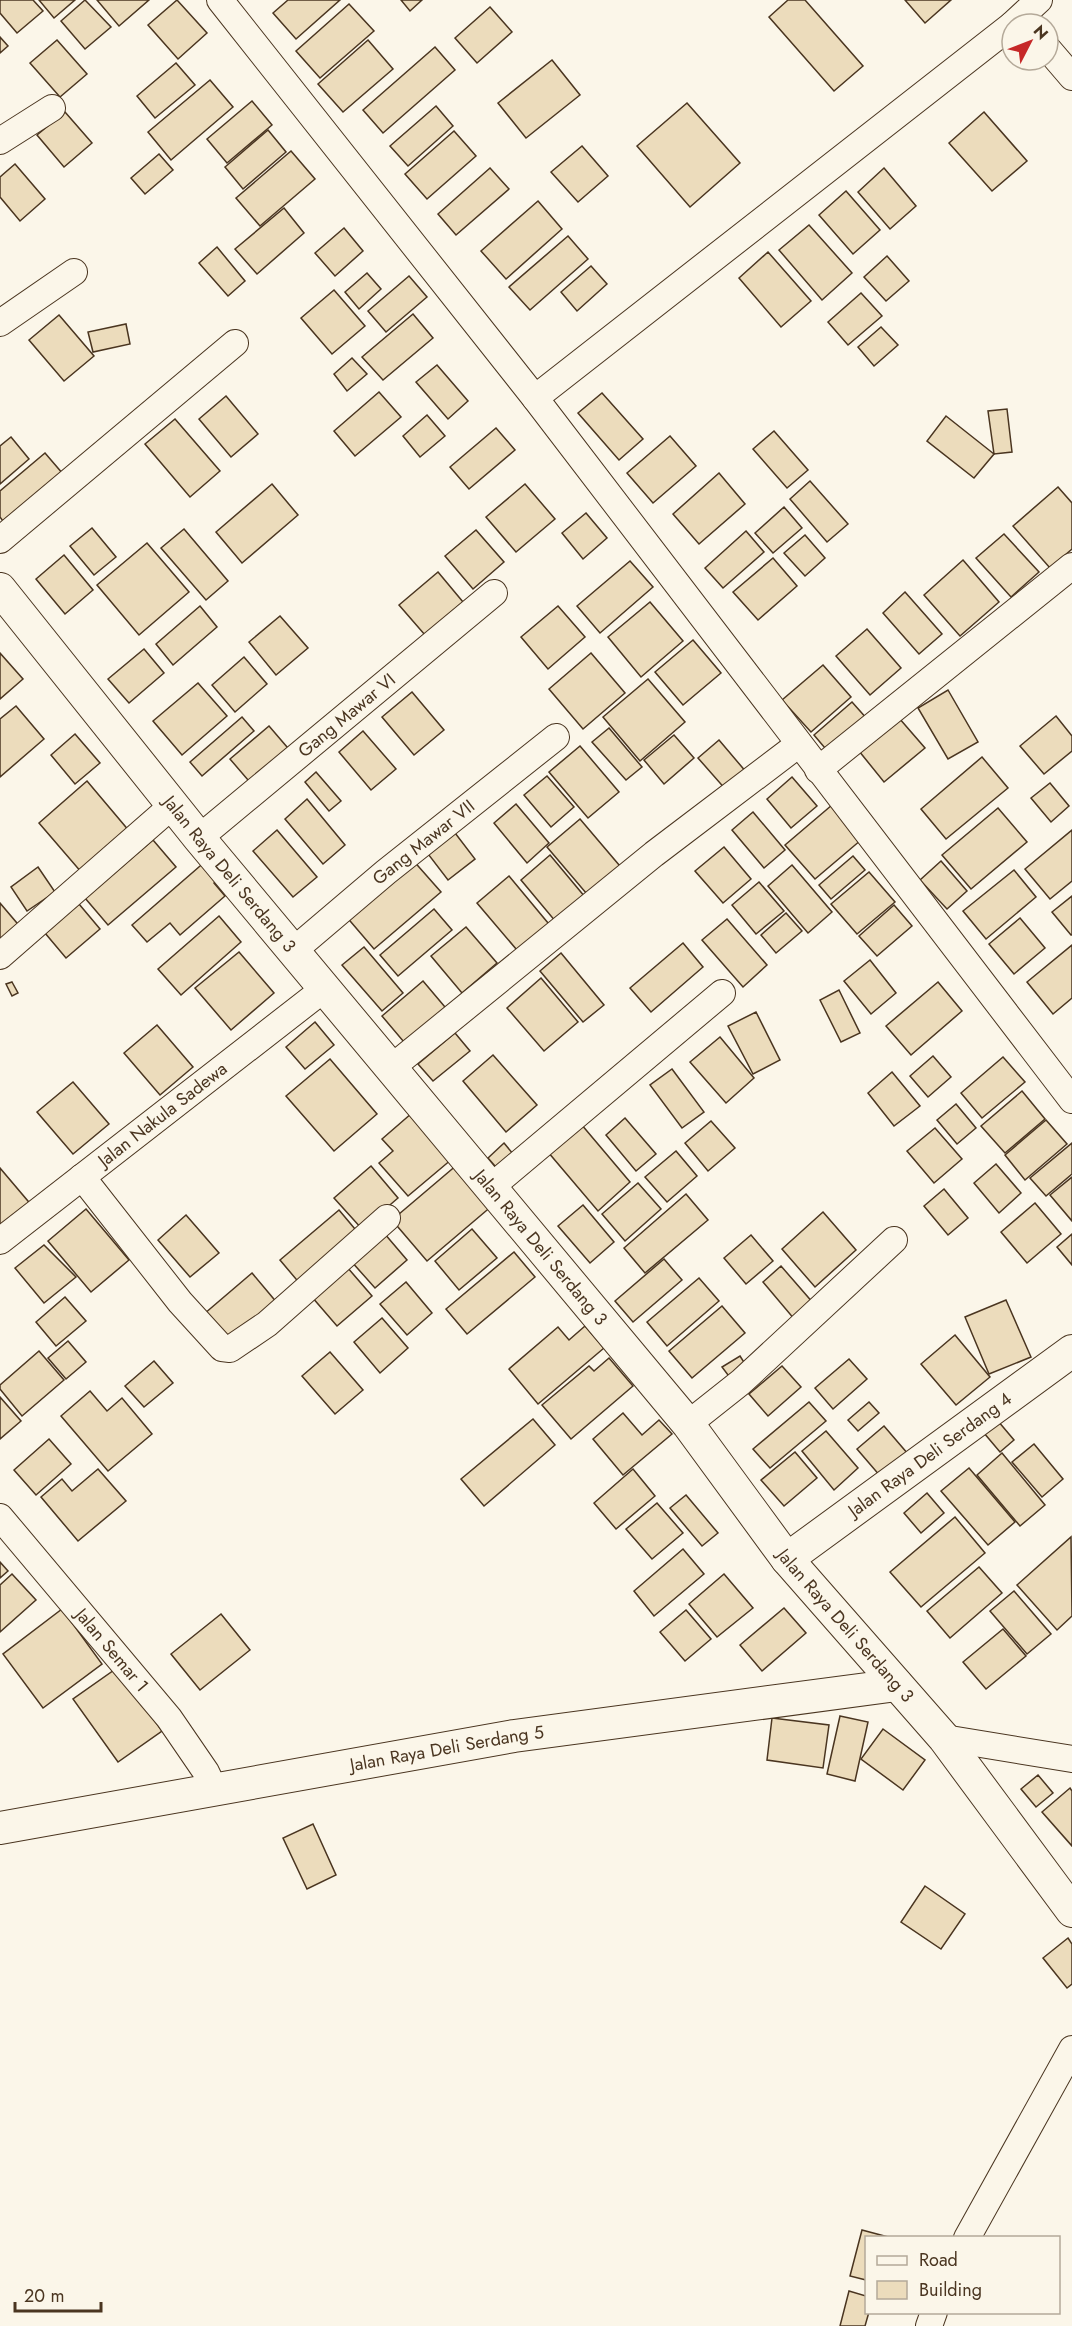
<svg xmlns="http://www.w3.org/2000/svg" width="1072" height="2326" font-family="Jost,sans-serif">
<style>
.building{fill:#ecdcbc;stroke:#4a3520;stroke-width:1.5}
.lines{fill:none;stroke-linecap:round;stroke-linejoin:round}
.minor-casing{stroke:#4a3520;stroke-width:28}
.tertiary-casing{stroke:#4a3520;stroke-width:34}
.minor{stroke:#fbf6e9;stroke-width:26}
.tertiary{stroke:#fbf6e9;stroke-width:32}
.labels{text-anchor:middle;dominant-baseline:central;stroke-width:4.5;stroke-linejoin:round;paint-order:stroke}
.street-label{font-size:18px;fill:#4a3520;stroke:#fbf6e9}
</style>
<rect width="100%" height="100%" fill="#fbf6e9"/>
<g class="building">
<polygon points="0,0 33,0 43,11 17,33 0,13"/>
<polygon points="39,0 75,0 54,18"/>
<polygon points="85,0 111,27 85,49 61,21"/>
<polygon points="97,0 149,0 119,26"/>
<polygon points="177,0 207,33 178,59 148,25"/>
<polygon points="288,0 340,0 296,39 273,13"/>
<polygon points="401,0 422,0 410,11"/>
<polygon points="788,0 805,0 863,66 834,91 769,17"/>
<polygon points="905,0 951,0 925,23"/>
<polygon points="349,4 374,31 320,78 296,51"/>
<polygon points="490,7 512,32 477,63 455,38"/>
<polygon points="0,37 8,46 0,53"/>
<polygon points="57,40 87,74 60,97 30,63"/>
<polygon points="368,40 393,69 343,112 318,84"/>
<polygon points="435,47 455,70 383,133 363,110"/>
<polygon points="552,60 580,95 526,138 498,103"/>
<polygon points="176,63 195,85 155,118 137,96"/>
<polygon points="210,80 233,107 171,160 148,132"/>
<polygon points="252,101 272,125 227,163 207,139"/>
<polygon points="687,103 740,163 690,207 637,146"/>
<polygon points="436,106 453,126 408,166 390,146"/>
<polygon points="65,112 92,143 64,167 37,135"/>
<polygon points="984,112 1027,161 992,191 949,143"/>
<polygon points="268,130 286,152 243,189 225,167"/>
<polygon points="454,131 476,156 427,199 405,174"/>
<polygon points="582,146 608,176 578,202 551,172"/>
<polygon points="291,151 315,179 260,226 236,198"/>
<polygon points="159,154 173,170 145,194 131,178"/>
<polygon points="15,164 45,199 20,221 0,197 0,177"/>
<polygon points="490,168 509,189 456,235 438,214"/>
<polygon points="884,168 916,206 890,229 858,192"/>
<polygon points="846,191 880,230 853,254 819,215"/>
<polygon points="538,201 562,229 506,279 481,251"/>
<polygon points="284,208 304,233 257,274 235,249"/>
<polygon points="809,225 852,273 822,300 779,250"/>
<polygon points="344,228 363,251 335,276 315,253"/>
<polygon points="568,236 588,259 530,310 509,287"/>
<polygon points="217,247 245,281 228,296 199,263"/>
<polygon points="768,252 811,301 781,327 739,278"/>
<polygon points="887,256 909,281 886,301 864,277"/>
<polygon points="591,266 607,284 577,311 561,292"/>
<polygon points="367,273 381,289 359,309 345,292"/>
<polygon points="409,276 427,297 386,332 368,311"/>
<polygon points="334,290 365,326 332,354 301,318"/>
<polygon points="861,293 882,316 848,345 828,322"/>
<polygon points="413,314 433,338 383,380 362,357"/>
<polygon points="59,315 94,356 64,381 29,340"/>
<polygon points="126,324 130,344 93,352 88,332"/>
<polygon points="881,327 898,345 874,366 858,347"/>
<polygon points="352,358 367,374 347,391 334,374"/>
<polygon points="437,365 468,401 448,419 416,382"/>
<polygon points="379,392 401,417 355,456 334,431"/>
<polygon points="602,393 643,439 619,460 578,413"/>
<polygon points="226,396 258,434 231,457 199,419"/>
<polygon points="1007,409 1012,452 994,454 988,411"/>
<polygon points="427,415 445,436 420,457 403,436"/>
<polygon points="946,416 994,454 974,478 927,441"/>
<polygon points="175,419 220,471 190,497 145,444"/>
<polygon points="496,428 515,450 469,489 450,467"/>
<polygon points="774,431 808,470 787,488 753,449"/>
<polygon points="670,436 696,466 653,503 627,473"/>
<polygon points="11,437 29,459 0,484 0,446"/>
<polygon points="45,453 63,474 5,524 0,517 0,491"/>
<polygon points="719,473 745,504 699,544 673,514"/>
<polygon points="810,481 848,524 827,542 790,499"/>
<polygon points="272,484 298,515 242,563 216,532"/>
<polygon points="525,484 555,519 516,552 486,517"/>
<polygon points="1058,487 1072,503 1072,549 1050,568 1013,526"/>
<polygon points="784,507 802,528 773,553 755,533"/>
<polygon points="586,513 607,538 583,559 562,533"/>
<polygon points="92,528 116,557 94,575 70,546"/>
<polygon points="184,529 228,581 206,600 161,548"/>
<polygon points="476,530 504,562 473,589 445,556"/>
<polygon points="746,531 764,552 723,588 705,568"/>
<polygon points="1004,534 1039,572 1011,597 976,558"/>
<polygon points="805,535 825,558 805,576 784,553"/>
<polygon points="147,543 189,592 139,635 97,585"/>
<polygon points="64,555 93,590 65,614 36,579"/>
<polygon points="773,558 797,586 758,620 733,592"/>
<polygon points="963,560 999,602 960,636 924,595"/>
<polygon points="630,561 653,587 600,633 577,606"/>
<polygon points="438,572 463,602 425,635 399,605"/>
<polygon points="905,592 942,634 919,654 883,613"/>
<polygon points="650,602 683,641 641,677 608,637"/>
<polygon points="200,606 217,627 173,665 156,644"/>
<polygon points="558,606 585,637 548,669 521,637"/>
<polygon points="280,616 308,648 276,675 249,642"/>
<polygon points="867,629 901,668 870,695 836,656"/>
<polygon points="693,640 721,673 683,705 655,672"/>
<polygon points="144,649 164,673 129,703 108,679"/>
<polygon points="0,653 23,679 0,699"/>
<polygon points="591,653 625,693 583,729 549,689"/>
<polygon points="244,657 267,684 235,712 212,685"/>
<polygon points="823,665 851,697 811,732 782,700"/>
<polygon points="648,679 685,722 640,761 603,717"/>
<polygon points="198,683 227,716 182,755 153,721"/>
<polygon points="948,690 978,742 948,759 918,708"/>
<polygon points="412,692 444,730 414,755 382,717"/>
<polygon points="852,702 868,720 830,754 814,735"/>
<polygon points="16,706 44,739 0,777 0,719"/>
<polygon points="1056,716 1072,736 1072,751 1044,774 1020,746"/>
<polygon points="242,717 254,731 202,776 190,762"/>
<polygon points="899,718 925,748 884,782 859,751"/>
<polygon points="269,726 293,754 254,787 230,759"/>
<polygon points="609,728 642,767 626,780 592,742"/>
<polygon points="363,731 396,769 371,790 339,752"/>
<polygon points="75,734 100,763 75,784 51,755"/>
<polygon points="674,735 694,758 664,784 644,760"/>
<polygon points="719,740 747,773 727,791 698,758"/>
<polygon points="580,746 619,792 588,818 549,772"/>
<polygon points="982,757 1008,788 946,839 921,809"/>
<polygon points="316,772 341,801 329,811 305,782"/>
<polygon points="547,776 574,807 551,827 524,795"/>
<polygon points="792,777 817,806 791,828 767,799"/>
<polygon points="87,781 130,832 82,873 39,823"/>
<polygon points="1050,783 1069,806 1051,822 1031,798"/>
<polygon points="307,799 345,845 323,864 285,819"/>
<polygon points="516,804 549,843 527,863 494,823"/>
<polygon points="832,805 861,840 815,879 785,845"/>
<polygon points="998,808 1027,842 971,889 942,855"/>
<polygon points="753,812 785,850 764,868 732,830"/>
<polygon points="580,819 625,872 592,900 547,847"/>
<polygon points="452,829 475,859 448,880 425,850"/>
<polygon points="277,830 317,877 293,897 253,851"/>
<polygon points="1072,830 1072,881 1050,899 1025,869"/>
<polygon points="153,840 176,867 108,925 85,898"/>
<polygon points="724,847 751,879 723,903 695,871"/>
<polygon points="550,855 585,897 556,922 521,880"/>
<polygon points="853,856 865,870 831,899 819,885"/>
<polygon points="411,858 441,892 374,949 345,915"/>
<polygon points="207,860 221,876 214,883 225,896 180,935 170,923 147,942 132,925"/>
<polygon points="941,861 967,891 947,909 920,880"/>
<polygon points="792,865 832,912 808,933 768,886"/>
<polygon points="38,867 55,892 27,911 11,887"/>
<polygon points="1014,870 1036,897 986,939 963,911"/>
<polygon points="869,872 895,902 857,934 831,904"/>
<polygon points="509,876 553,929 522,956 477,903"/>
<polygon points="759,882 784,911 756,934 732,905"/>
<polygon points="1072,896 1072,935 1071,935 1052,912"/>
<polygon points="0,903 22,929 0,947"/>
<polygon points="79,904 100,929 66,958 45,933"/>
<polygon points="894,905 912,926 877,956 859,936"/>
<polygon points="434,909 452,930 398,976 380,955"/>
<polygon points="786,913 802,931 776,953 761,935"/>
<polygon points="219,916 241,942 181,995 158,969"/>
<polygon points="1020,918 1045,948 1014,974 989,944"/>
<polygon points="727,919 767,965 743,987 702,940"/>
<polygon points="466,927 497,963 462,993 431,956"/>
<polygon points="683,943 703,967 651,1012 630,988"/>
<polygon points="1072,945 1072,998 1053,1014 1027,982"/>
<polygon points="364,947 403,993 382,1011 342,965"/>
<polygon points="239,952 274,993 231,1030 195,988"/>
<polygon points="561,953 604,1005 583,1022 540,971"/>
<polygon points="870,960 896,993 871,1014 844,981"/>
<polygon points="541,978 578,1022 544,1051 507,1008"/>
<polygon points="423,981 450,1013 409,1048 382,1016"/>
<polygon points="12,982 18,993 12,996 6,984"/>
<polygon points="938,982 962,1011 911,1055 886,1026"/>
<polygon points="839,990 860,1033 841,1042 820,1000"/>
<polygon points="756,1012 780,1060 753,1074 728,1026"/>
<polygon points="315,1022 334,1045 305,1069 286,1047"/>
<polygon points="157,1025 193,1067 160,1095 124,1053"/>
<polygon points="455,1033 470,1051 433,1081 418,1064"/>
<polygon points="720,1037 754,1078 726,1103 690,1062"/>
<polygon points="493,1055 537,1105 506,1132 463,1081"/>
<polygon points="933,1056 951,1077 928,1097 910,1076"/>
<polygon points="1003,1057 1025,1082 982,1118 961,1093"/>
<polygon points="330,1059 377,1114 334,1151 286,1096"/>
<polygon points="672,1069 704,1112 682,1128 650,1085"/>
<polygon points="892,1072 920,1106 894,1126 868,1093"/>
<polygon points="73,1082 109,1124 73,1154 37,1112"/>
<polygon points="1022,1091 1045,1119 1005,1153 981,1126"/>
<polygon points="956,1104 976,1128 957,1144 937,1120"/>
<polygon points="412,1113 452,1159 408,1196 379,1163 393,1151 382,1139"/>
<polygon points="625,1118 656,1154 636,1171 606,1135"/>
<polygon points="1046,1120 1067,1144 1025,1180 1005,1155"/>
<polygon points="711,1121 735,1148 708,1171 685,1143"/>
<polygon points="581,1124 630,1182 598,1211 548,1152"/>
<polygon points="935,1128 962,1159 934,1183 907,1151"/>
<polygon points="504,1143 518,1160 502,1174 488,1158"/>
<polygon points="1072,1143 1072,1174 1046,1196 1030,1178"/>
<polygon points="676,1151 697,1176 667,1202 645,1177"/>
<polygon points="458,1164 493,1205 427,1261 392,1220"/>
<polygon points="996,1164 1021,1193 999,1213 974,1183"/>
<polygon points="371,1166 398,1198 362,1229 334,1198"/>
<polygon points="0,1168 33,1207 0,1235"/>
<polygon points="1072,1177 1072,1221 1050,1195"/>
<polygon points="638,1183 661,1209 625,1241 602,1214"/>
<polygon points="944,1189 968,1218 948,1235 924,1206"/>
<polygon points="686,1194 708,1220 645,1273 624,1248"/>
<polygon points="1035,1203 1061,1234 1027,1263 1001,1232"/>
<polygon points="583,1205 614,1242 590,1263 558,1226"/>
<polygon points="86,1209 129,1260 91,1292 48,1241"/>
<polygon points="339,1210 360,1235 301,1285 280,1260"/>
<polygon points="823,1212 856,1250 815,1287 782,1249"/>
<polygon points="186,1215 219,1253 190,1277 158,1240"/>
<polygon points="472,1229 497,1258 459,1290 435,1261"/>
<polygon points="384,1233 407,1260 375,1288 351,1261"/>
<polygon points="1072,1234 1072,1265 1057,1247"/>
<polygon points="751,1235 773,1261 746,1284 724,1258"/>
<polygon points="44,1245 76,1277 44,1303 15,1268"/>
<polygon points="514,1252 535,1277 467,1334 446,1309"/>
<polygon points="664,1259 682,1280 633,1322 615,1301"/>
<polygon points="781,1266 814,1304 795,1320 763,1282"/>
<polygon points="347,1267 372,1296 337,1326 312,1297"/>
<polygon points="252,1273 278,1304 231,1344 204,1314"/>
<polygon points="699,1278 719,1301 667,1346 647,1322"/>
<polygon points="406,1282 432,1313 407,1335 380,1304"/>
<polygon points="65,1297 86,1321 56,1346 36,1322"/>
<polygon points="1006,1300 1031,1357 989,1374 965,1317"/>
<polygon points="722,1306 745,1333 692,1378 669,1351"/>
<polygon points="382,1318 408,1348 380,1373 354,1342"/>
<polygon points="585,1326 604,1348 538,1404 509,1369 558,1327 569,1340"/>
<polygon points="955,1335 990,1377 956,1405 921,1364"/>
<polygon points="68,1341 86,1362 66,1379 48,1358"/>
<polygon points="39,1351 64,1380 22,1416 0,1389 0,1385"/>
<polygon points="330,1352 363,1390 335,1414 302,1376"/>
<polygon points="740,1356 747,1367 731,1379 722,1367"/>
<polygon points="609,1358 633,1386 571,1439 542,1405 589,1366 594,1371"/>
<polygon points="849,1359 867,1379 833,1409 815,1388"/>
<polygon points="154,1361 173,1383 144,1407 125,1386"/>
<polygon points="782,1366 801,1387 768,1416 749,1394"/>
<polygon points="90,1391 107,1411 122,1398 152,1434 108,1471 61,1416"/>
<polygon points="0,1397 21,1421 0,1439"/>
<polygon points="809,1402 826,1421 770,1468 753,1449"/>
<polygon points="869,1402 879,1413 858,1431 848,1420"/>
<polygon points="623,1413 642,1435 659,1420 672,1434 623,1475 593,1439"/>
<polygon points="533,1419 555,1445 484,1506 461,1479"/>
<polygon points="998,1421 1014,1440 1000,1452 984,1433"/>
<polygon points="884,1426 908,1454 881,1477 857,1449"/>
<polygon points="826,1431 858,1468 834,1490 802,1451"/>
<polygon points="49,1439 71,1464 36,1495 14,1470"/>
<polygon points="1034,1444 1063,1479 1042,1497 1012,1462"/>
<polygon points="795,1452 817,1478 784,1506 761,1480"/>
<polygon points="1002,1453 1045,1505 1020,1526 977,1475"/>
<polygon points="969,1468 1015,1522 988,1545 941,1491"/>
<polygon points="98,1469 126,1501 78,1541 41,1497 62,1479 72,1491"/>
<polygon points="633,1469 655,1496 616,1529 594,1503"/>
<polygon points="927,1493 944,1513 921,1533 904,1513"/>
<polygon points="686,1495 718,1533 702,1546 670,1508"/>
<polygon points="657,1503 683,1533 652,1559 626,1529"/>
<polygon points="955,1517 985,1553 921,1607 890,1572"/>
<polygon points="1071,1537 1072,1616 1057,1630 1017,1585"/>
<polygon points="683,1549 704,1574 654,1616 634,1591"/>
<polygon points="0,1562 8,1571 0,1578"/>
<polygon points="979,1567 1002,1593 950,1638 927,1611"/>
<polygon points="12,1574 36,1600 0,1632 0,1585"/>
<polygon points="724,1574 753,1608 717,1637 689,1604"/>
<polygon points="1014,1591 1051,1634 1027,1654 990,1611"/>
<polygon points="784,1608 806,1633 762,1671 740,1645"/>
<polygon points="62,1609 102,1664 43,1708 3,1654"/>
<polygon points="686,1610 711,1639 685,1661 660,1632"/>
<polygon points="221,1614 250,1650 200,1690 171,1654"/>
<polygon points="1003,1629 1026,1656 986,1689 963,1662"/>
<polygon points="117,1668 162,1731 118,1762 73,1699"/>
<polygon points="840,1716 868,1722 855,1781 827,1774"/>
<polygon points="772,1718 829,1725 823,1768 767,1760"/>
<polygon points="883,1729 925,1760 903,1790 861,1759"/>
<polygon points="1038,1775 1053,1793 1036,1807 1021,1789"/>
<polygon points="1070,1788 1072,1791 1072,1846 1042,1812"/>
<polygon points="313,1824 336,1875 307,1889 283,1838"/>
<polygon points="925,1886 965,1914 941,1949 901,1922"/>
<polygon points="1068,1938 1072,1944 1072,1984 1067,1988 1043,1958"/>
<polygon points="862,2230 892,2238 866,2238 866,2280 850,2276"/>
<polygon points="849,2291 866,2296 866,2312 869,2312 865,2326 840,2326"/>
</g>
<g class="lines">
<defs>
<g id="minor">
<polyline points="220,0 535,398 1072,1100"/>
<polyline points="1013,24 1039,0"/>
<polyline points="1048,49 1072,77"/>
<polyline points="0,141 52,108"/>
<polyline points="0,323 74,272"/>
<polyline points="535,398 1012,25"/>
<polyline points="0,540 235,343"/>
<polyline points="818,770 1072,566"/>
<path id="s1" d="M199,838L494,593"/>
<path id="s2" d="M293,951L386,872L556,737"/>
<polyline points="0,956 173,805"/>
<polyline points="391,1068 654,854 799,744"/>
<polyline points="82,1177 180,1302 222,1348 230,1349 267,1324 387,1218"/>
<polyline points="491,1187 722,993"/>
<path id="s3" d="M0,1241L324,989"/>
<polyline points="688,1424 741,1382 894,1240"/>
<path id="s4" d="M0,1517L169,1718L206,1772L215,1791"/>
<polyline points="944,1738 1072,1759"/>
<polyline points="967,2238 1072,2049"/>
<polyline points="929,2326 934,2312"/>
</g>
<g id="tertiary">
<path id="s5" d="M0,589L199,838L688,1424L787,1559L944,1738L1072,1911"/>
<path id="s6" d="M787,1559L1072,1351"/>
<path id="s7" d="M0,1828L514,1736L897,1685"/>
</g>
</defs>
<use href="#minor" class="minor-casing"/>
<use href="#tertiary" class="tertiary-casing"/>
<use href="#minor" class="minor"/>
<use href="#tertiary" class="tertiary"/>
</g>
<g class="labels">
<g class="street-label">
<text stroke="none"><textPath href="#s1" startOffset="192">Gang Mawar VI</textPath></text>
<text stroke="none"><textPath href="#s2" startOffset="170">Gang Mawar VII</textPath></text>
<text stroke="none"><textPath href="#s5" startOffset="366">Jalan Raya Deli Serdang 3</textPath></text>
<text stroke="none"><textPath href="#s3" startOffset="206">Jalan Nakula Sadewa</textPath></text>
<text stroke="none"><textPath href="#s5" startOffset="852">Jalan Raya Deli Serdang 3</textPath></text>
<text stroke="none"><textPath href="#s6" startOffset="177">Jalan Raya Deli Serdang 4</textPath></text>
<text stroke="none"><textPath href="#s5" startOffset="1338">Jalan Raya Deli Serdang 3</textPath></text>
<text stroke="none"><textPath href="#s4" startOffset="174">Jalan Semar 1</textPath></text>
<text stroke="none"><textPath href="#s7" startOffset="454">Jalan Raya Deli Serdang 5</textPath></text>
</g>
</g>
<rect x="865" y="2236" width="195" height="78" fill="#fbf6e9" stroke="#b4a999" stroke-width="1.5"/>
<rect x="877" y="2256" width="30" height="9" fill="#fbf6e9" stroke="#b4a999" stroke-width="1.5"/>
<text x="919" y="2266" font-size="18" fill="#4a3520">Road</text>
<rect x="877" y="2281" width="30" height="18" fill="#ecdcbc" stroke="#b4a999" stroke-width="1.5"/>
<text x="919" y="2296" font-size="18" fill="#4a3520">Building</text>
<g transform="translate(1030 42) rotate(48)"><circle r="28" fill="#fbf6e9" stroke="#b4a999" stroke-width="1.5"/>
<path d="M0-4.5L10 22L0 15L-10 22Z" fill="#c62828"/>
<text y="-9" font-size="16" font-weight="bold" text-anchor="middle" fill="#4a3520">N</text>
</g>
<path d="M15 2302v9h86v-9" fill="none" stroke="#4a3520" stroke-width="3"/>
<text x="24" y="2302" font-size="18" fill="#4a3520" stroke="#fbf6e9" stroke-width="4.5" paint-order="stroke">20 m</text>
</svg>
